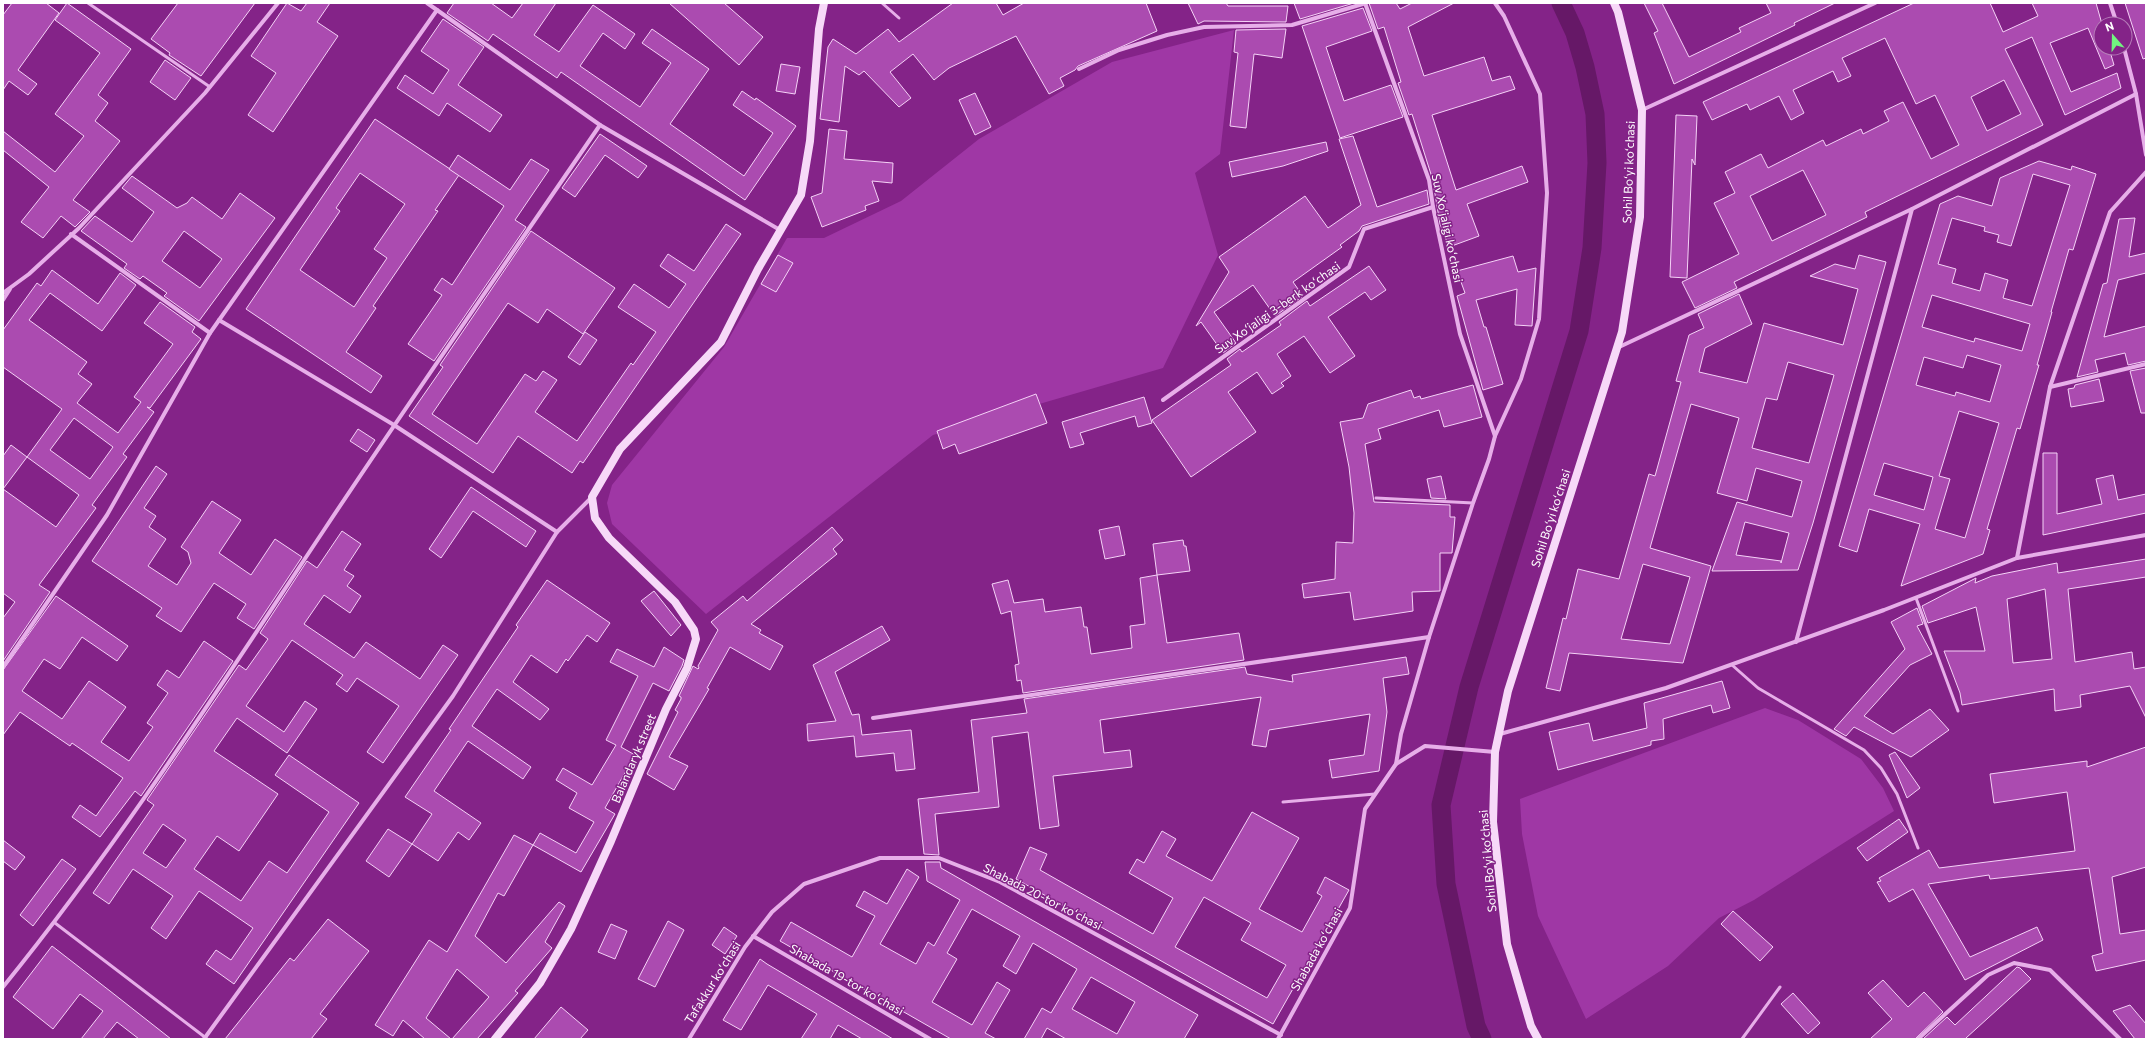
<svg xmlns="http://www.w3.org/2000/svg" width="2149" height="1042" font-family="Commissioner,sans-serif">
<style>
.green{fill:#9f37a5}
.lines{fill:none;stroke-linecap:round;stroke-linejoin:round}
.canal{stroke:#661867;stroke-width:19}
.building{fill:#ab4bb0;stroke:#f5d2f7;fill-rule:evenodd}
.lane{stroke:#e7aee9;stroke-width:3}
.street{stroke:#e7aee9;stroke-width:4}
.secondary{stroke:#f7d9f8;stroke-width:8}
.labels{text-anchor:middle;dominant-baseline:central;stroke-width:3;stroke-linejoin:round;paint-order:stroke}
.street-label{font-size:12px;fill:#fff;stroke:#842388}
</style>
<rect width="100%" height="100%" fill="#842388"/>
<g class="green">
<polygon points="1234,30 1220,154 1195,173 1218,255 1163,368 933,435 706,614 612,524 607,503 612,485 724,347 787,238 824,238 901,201 979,139 1112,62"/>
<polygon points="1765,708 1798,720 1861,759 1883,788 1894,811 1754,900 1719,918 1668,966 1586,1019 1538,916 1522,834 1520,799"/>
</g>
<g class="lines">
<polyline class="canal" points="1482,1039 1476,1026 1446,884 1441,805 1469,687 1579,331 1592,248 1597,163 1595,114 1585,67 1575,33 1561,3"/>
</g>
<g class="building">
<polygon points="12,3 46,3 59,13 18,70 37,84 28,95 9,81 3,90 3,15"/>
<polygon points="67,3 131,49 98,95 108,103 95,121 120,141 73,200 90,212 75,227 61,216 43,238 21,222 49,187 3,150 3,131 55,172 84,136 55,114 100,53 55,20"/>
<polygon points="178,3 255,3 201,76 169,55 170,53 151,39"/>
<polygon points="287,3 301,11 307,3 330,3 317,22 338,36 273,132 248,115 276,73 251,56"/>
<polygon points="454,3 491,3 512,18 523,3 556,3 534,35 559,52 593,5 635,34 625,49 603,33 580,66 640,107 671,63 642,43 652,29 709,69 670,124 744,176 773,133 733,105 742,91 755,100 756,98 796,126 745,200 561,72 557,78 493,34 488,41 447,13"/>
<polygon points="669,3 724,3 763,37 739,65"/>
<polygon points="953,3 996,3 1003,15 1024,3 1146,3 1157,31 1078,66 1075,70 1060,78 1064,86 1049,94 1016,36 949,68 934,80 913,54 890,72 911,98 899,107 864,71 859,75 845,66 839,122 820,119 828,47 833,39 856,54 888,29 899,42"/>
<polygon points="1188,3 1226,3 1228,6 1288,6 1286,22 1204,21 1198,24"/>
<polygon points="1294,3 1354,3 1300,19"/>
<polygon points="1369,3 1396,3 1400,9 1412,3 1454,3 1408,27 1424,76 1484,57 1492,81 1510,76 1515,89 1432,115 1456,190 1522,166 1528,182 1467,204 1479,236 1449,247 1440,224 1434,188 1435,187 1412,114 1409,115 1398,83 1401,82 1384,27 1378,29"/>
<polygon points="1644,3 1662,3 1689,57 1741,32 1739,28 1771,13 1766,3 1835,3 1794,23 1795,25 1674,84 1654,33 1658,31"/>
<path d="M1914,3H1990L2003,32L2038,16L2032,3H2096L2102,24L2101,48H2109L2114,65L2105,69L2088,28L2050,43L2071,92L2117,73L2121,88L2065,115L2032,37L2005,49L2043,125L1865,212L1867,217L1734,282L1737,288L1695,308L1682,282L1739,254L1714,203L1735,193L1725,172L1761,154L1768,168L1823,140L1826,146L1861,129L1863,134L1889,121L1884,111L1903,102L1931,159L1959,145L1935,95L1916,104L1885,38L1842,58L1851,76L1838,82L1833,71L1793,90L1804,113L1791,120L1779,96L1750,110L1747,104L1712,120L1703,102ZM2004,80L2021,114L1987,131L1971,97ZM1803,170L1826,215L1772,241L1750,196Z"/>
<polygon points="2125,3 2146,3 2146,58 2143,59"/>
<polygon points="1363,8 1372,31 1326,47 1344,101 1391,85 1403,117 1340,138 1302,26"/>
<polygon points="443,19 484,47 458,85 502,115 490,132 447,103 439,116 397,88 405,75 433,94 449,70 421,51"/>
<polygon points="1286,29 1282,58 1254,54 1246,128 1230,126 1238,53 1234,52 1236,30"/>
<polygon points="165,60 191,78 175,100 150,82"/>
<polygon points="781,64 800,67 795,94 776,91"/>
<polygon points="975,93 991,127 975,135 959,100"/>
<polygon points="1676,115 1697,116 1695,165 1692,159 1687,278 1670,277"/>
<path d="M375,119L459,175L435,210L438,211L373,306L376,308L346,352L382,376L371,393L246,309ZM360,173L405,204L374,249L387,258L354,307L300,270L340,211L336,208Z"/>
<polygon points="829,129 847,131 844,159 893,163 892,183 872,181 879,201 865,206 866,210 822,227 811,197 822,193"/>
<polygon points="600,134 647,166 638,178 605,155 575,197 562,188"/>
<polygon points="1353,136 1377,207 1427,190 1429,204 1362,226 1359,231 1340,245 1342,247 1293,282 1303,296 1275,316 1253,285 1214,312 1236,343 1223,353 1201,322 1196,326 1229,272 1219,257 1305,196 1328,228 1361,205 1339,139"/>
<polygon points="1326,142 1328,151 1283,166 1232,177 1229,162"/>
<polygon points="458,155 510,190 531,159 549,170 515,220 526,227 434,361 408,344 442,295 434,290 442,278 452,285 504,206 449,169"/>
<path d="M2039,161L2071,170L2072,166L2096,174L2073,250L2069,249L2051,312H2052L2037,365H2039L2020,429L2017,428L1987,529L1990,530L1983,554L1901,586L1920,524L1869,509L1857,552L1839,546L1940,204L1958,196L1992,206L2000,178ZM2033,174L2070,185L2032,306L2003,298L2008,280L1985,273L1980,291L1952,283L1956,269L1938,264L1952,218L1985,227L1984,231L1999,235L1997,242L2011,246ZM1932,295L2030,324L2022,351L1975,338L1974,342L1922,327ZM1967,355L2001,365L1990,402L1956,392L1955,396L1916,385L1924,357L1963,368ZM1959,411L1999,423L1965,538L1935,529L1950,479L1939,476ZM1884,463L1933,477L1924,510L1874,495Z"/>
<path d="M132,176L177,208L187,203L192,197L222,219L240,193L275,218L199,321L164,296L167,293L143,276L140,279L124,268L127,264L81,231L95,216L132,242L154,212L122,188ZM184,231L222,259L200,288L162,261Z"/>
<polygon points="2135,218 2129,257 2146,253 2146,273 2118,280 2104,337 2146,326 2146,361 2128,365 2125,353 2095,360 2098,372 2077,377 2103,284 2107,283 2119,219"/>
<polygon points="726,224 741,234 583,463 580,461 572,473 518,436 493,473 409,416 443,367 440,365 531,231 615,288 583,334 547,309 538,323 508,303 432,414 477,444 525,374 536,381 543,371 557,380 535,412 577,441 631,363 633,365 656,332 618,307 634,284 669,308 686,284 660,266 668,254 694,271"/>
<polygon points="778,255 793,263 776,292 761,284"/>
<path d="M1859,255L1886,262L1813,523L1798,570L1712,571L1737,502L1792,517L1802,481L1756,468L1747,501L1717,493L1739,418L1691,404L1650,548L1711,566L1683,663L1569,653L1560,691L1546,688L1563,618L1566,619L1578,569L1619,579L1649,474L1655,476L1681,382L1676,381L1689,335L1704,328L1698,314L1739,294L1752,324L1705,348L1699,372L1747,383L1764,323L1843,345L1858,289L1810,276L1835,264L1855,269ZM1788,362L1834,375L1809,463L1752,448L1766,398L1777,400ZM1745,522L1789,533L1781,563V561L1736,555ZM1643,564L1690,577L1670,644L1621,639Z"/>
<polygon points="1513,256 1518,272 1536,268 1532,326 1515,325 1517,289 1476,300 1484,327 1486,327 1503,384 1483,390 1457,296 1465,293 1457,271"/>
<polygon points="1369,266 1386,290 1371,300 1365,292 1328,317 1355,356 1330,373 1304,336 1277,354 1291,376 1281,383 1284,386 1272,394 1257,372 1228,392 1256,432 1191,477 1152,420 1231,365 1227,359 1240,349 1242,352 1281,325 1279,322 1307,301 1310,306"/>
<path d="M52,270L98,304L120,273L136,285L102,331L50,293L29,320L87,362L78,374L92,384L77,403L118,433L141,402L134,397L173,344L144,323L160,302L195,327L192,332L201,339L150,408L147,407L154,412L123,454L127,457L92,505L96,508L39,585L50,592L3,661V618L15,602L3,593V456L11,445L27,457L62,409L3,367V330L37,283L41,286ZM74,418L113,447L90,479L50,450ZM27,457L79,495L56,527L3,489Z"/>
<polygon points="585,332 597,340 580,365 568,357"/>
<polygon points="2146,368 2146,413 2141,413 2130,371"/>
<polygon points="2099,379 2104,401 2071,407 2068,389 2074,388 2075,385"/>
<polygon points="1473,385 1482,417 1444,427 1439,410 1378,429 1381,439 1365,444 1374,502 1450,505 1450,517 1455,517 1452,553 1440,553 1440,591 1412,592 1413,611 1354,620 1350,592 1304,598 1302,584 1335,579 1336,542 1353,543 1354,513 1349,467 1340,422 1363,418 1368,404 1411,390 1414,398 1420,396 1421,399"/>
<polygon points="1036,394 1047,423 959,454 955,444 943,449 937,431"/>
<polygon points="1144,397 1152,423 1138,427 1135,416 1080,433 1084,444 1070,448 1062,422"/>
<polygon points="358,429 375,440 367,452 350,441"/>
<polygon points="2043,453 2057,453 2057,514 2102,504 2096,479 2113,475 2118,500 2146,494 2146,513 2043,535"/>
<polygon points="156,466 167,474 144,508 156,516 149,527 166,539 148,566 177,585 191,563 188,552 181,547 212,501 241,520 219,553 251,575 275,539 302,557 254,629 237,618 246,604 214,583 181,632 156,616 162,608 92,561"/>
<polygon points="1441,476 1446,499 1431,498 1427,479"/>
<polygon points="471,487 536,531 526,547 473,511 441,558 429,549"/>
<polygon points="1119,526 1125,555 1105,559 1099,530"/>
<polygon points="832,527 843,540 833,549 837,554 751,624 761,630 759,633 783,646 770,670 730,647 707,688 709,689 669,757 688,766 674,790 647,774 678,712 675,710 681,699 681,697 679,696 693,666 698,669 699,668 698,666 718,630 711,622 743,596 747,601"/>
<path d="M342,531L361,544L344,570L354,576L347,586L361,596L350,613L324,595L304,624L354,658L366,642L420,679L443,645L458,655L383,763L367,752L399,706L357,678L347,692L336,684L343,675L292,640L246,706L284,732L305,701L317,709L287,753L237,718L214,751L278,794L239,851L217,836L194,869L241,901L269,861L287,873L329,812L275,775L289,755L359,803L234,984L206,964L216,950L231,960L253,928L199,891L166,939L151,928L173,896L133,869L109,904L93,893L154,805L147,800L239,665L246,670L268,639L260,633L307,561L317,568ZM163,824L186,840L166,868L143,853Z"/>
<polygon points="1183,540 1184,546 1186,546 1190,571 1157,575 1153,544"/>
<path d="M2146,559V577L2068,589L2075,662L2132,652L2134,669L2146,667V718L2130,686L2080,695L2081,707L2055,711L2054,689L1962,705L1960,693L1944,651H1985L1976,607L1928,623L1922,606L1976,578L1975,583L1992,576L2057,563L2058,573ZM2045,589L2052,659L2013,663L2007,599Z"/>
<polygon points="1157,575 1167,643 1239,633 1244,660 1023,693 1021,680 1017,681 1015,665 1019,664 1011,611 1001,614 992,584 1008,580 1014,603 1043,599 1045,612 1081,607 1084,627 1087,627 1091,654 1132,648 1130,626 1145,624 1140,578"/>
<polygon points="547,580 610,623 597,642 587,635 568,661 566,659 557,673 531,655 513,682 549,709 540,720 497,689 472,726 531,767 523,779 468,741 434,791 481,823 469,840 458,832 438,861 412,844 432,814 405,797 451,730 449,729 518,627 516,625"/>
<polygon points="654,591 681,625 671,636 641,601"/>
<polygon points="56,596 128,646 117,661 82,637 60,669 44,659 22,691 62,719 89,681 126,707 101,742 129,761 153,727 147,723 168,693 157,685 167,670 179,678 204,641 233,661 141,796 135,791 100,837 72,817 80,805 96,816 123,778 72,743 70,746 20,712 3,735 3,670"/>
<polygon points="1917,608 1923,624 1917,626 1932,654 1910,665 1864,716 1893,734 1930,709 1949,730 1911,757 1854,727 1846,736 1834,729 1905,649 1891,622"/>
<polygon points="882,626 890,640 835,672 852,715 859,714 862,735 911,730 915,769 896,771 894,753 856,757 854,736 808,741 807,724 836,721 813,665"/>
<polygon points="664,647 684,660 682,666 669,691 653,683 621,747 635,755 605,808 615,814 581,872 533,845 540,833 576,853 594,822 569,808 577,793 556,780 563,768 592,785 616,745 606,740 638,676 610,662 617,649 654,667"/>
<polygon points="1406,657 1409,674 1383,678 1387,712 1379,771 1332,778 1329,760 1364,755 1370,714 1269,730 1266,747 1252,745 1261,697 1100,720 1104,753 1130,750 1132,767 1053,776 1059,826 1040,829 1028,732 992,737 999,807 935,814 939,855 924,854 918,799 979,792 971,720 1027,713 1024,699 1245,667 1247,674 1293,682 1292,675"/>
<polygon points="1722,681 1730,708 1713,713 1711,705 1663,719 1664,739 1651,741 1651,745 1558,770 1549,732 1589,723 1593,741 1647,728 1644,703"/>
<polygon points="2146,747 2146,867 2112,877 2120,934 2146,930 2146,960 2096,971 2092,956 2103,953 2089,868 1990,879 1989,875 1928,884 1970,957 2037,927 2043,940 1965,980 1913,889 1889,902 1877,882 1881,881 1879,878 1929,850 1939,868 2075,851 2067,792 1994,803 1990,774 2087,761 2087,767"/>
<polygon points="1895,752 1920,788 1907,798 1889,755"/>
<path d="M1252,812L1299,838L1259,909L1302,932L1322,896L1317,893L1325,877L1349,890L1273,1024L1016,879L1030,847L1047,854L1040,870L1153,934L1173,898L1129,873L1137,859L1144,863L1162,831L1176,839L1166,856L1212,881ZM1204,897L1251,923L1241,940L1286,965L1267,998L1175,947Z"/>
<polygon points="1899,819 1908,832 1867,861 1857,848"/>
<polygon points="388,829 412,844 389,877 366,861"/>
<polygon points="514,835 533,845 504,896 498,893 475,936 506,963 559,902 565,906 545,942 552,948 515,991 518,993 477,1039 452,1039 489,997 457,969 426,1018 451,1039 425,1039 403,1020 393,1036 375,1025 429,940 447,952"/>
<polygon points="3,840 25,857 15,870 3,861"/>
<polygon points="62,859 76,869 33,926 20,915"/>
<path d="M925,862H940L941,868L1198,1015L1184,1039H1066L1047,1028L1041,1039H1024L1042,1008L1051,1013L1077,969L1033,943L1016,974L1003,966L1020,936L972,909L947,953L957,959L932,1002L972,1025L997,982L1010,990L985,1033L996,1039H951L780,941L791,922L852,957L875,916L856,906L864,891L887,904L907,869L919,877L880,944L916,964L928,942L934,946L960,900L927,881ZM1091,977L1135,1002L1117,1034L1072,1009Z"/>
<polygon points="1733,911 1773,947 1760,961 1721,924"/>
<polygon points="328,919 369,951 320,1014 327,1019 311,1039 225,1039 290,958 294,961"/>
<polygon points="668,921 684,930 655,987 638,979"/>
<polygon points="611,924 627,931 615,959 598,952"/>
<polygon points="724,927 737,936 725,954 712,945"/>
<polygon points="52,946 110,991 171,1039 139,1039 117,1022 103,1039 81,1039 103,1011 80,994 53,1029 13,997"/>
<polygon points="760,959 767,964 893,1039 862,1039 838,1025 830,1039 801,1039 817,1014 768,985 741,1030 723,1020"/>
<polygon points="2017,967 2020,968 2031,979 1966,1038 1967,1039 1923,1039 1947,1017 1955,1025"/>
<polygon points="1883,980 1908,1007 1924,992 1943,1012 1915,1039 1870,1039 1892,1019 1868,993"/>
<polygon points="1793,993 1820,1023 1808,1034 1781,1004"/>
<polygon points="2130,1005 2146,1024 2146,1039 2135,1039 2113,1011"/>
<polygon points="561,1007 588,1030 580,1039 534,1039"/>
</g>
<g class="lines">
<g class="lane">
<polyline points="88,3 210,87"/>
<polyline points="882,3 899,18"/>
<polyline points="1376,498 1473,503"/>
<polyline points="1916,598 1958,711"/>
<polyline points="1732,665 1758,688 1864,750 1881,768 1897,794 1918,848"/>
<polyline points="1283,802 1375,794"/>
<polyline points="55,923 206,1038"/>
<polyline points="1742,1039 1780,987"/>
</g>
<g class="street">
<polyline points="1365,3 1429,180 1433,207 1460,334 1495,436"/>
<polyline points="2110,3 2117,24"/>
<polyline points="437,10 600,125"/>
<polyline points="2124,48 2136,94 2146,155"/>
<polyline points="1079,69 1119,50 1167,35 1204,27 1292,25 1366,3"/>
<polyline points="1642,110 1875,3"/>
<polyline points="71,234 210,333"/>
<polyline points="3,293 29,274 79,228 205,93 278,3"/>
<polyline points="3,300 10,289"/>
<polyline points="219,320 394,425 557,532 591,498"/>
<polyline points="1617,348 1912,209 2136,94"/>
<polyline points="2050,387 2146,364"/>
<polyline points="1163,400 1349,267 1364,229 1433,207"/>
<polyline points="2017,558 2050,387 2110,212 2146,172"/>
<polyline points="1796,642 1912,209"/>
<polyline points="3,667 107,515 210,333 437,10 427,3"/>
<polyline points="873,718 1429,637"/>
<polyline points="1500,734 1666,688 1884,610 2017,558 2146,535"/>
<polyline points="1396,764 1401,734 1429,637 1473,503 1489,459 1495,436 1521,379 1539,319 1547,193 1540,94 1504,16 1495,3"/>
<polyline points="753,936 930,1039"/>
<path d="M3,987C120,843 221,685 324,530C414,394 508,260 600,125L780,230"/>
<polyline points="204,1039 453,696 557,532"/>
<polyline points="689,1039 745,947 772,912 804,884 880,858 939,858 1000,882 1281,1035"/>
<polyline points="1278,1039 1350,908 1365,809 1396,764 1425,746 1495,752"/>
<polyline points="1918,1039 1988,975 2014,963 2050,970 2120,1039"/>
</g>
<g class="secondary">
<polyline points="495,1039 540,983 571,929 611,841 666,709 687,668 696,639 694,630 675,602 609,538 595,518 592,497 620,449 721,342 758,269 801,195 810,141 819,29 824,3"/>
<polyline points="1538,1039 1531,1026 1507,944 1493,822 1495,752 1508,691 1622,332 1640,217 1642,110 1618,12 1614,3"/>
</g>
</g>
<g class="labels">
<g class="street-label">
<text transform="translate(1628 172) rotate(-88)">Sohil Boʻyi koʻchasi</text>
<text transform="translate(1448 228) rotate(78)">Suv Xoʻjaligi koʻchasi</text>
<text transform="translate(1277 307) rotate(-35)">Suv Xoʻjaligi 3-berk koʻchasi</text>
<text transform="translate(1550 518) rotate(-72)">Sohil Boʻyi koʻchasi</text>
<text transform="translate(633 758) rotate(-67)">Balandaryk street</text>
<text transform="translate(1487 861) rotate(-95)">Sohil Boʻyi koʻchasi</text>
<text transform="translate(1043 896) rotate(27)">Shabada 20-tor koʻchasi</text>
<text transform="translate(1316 949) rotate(-61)">Shabada koʻchasi</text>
<text transform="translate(847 979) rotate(30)">Shabada 19-tor koʻchasi</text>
<text transform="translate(712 982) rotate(-58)">Tafakkur koʻchasi</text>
</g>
</g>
<rect width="2149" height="1042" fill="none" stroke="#ffffff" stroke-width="8"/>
<g transform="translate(2113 36) rotate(340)"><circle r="19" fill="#842388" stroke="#b57bb8"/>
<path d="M0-3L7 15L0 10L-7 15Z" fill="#71f580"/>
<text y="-6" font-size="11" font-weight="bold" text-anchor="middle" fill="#ffffff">N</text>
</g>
</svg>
